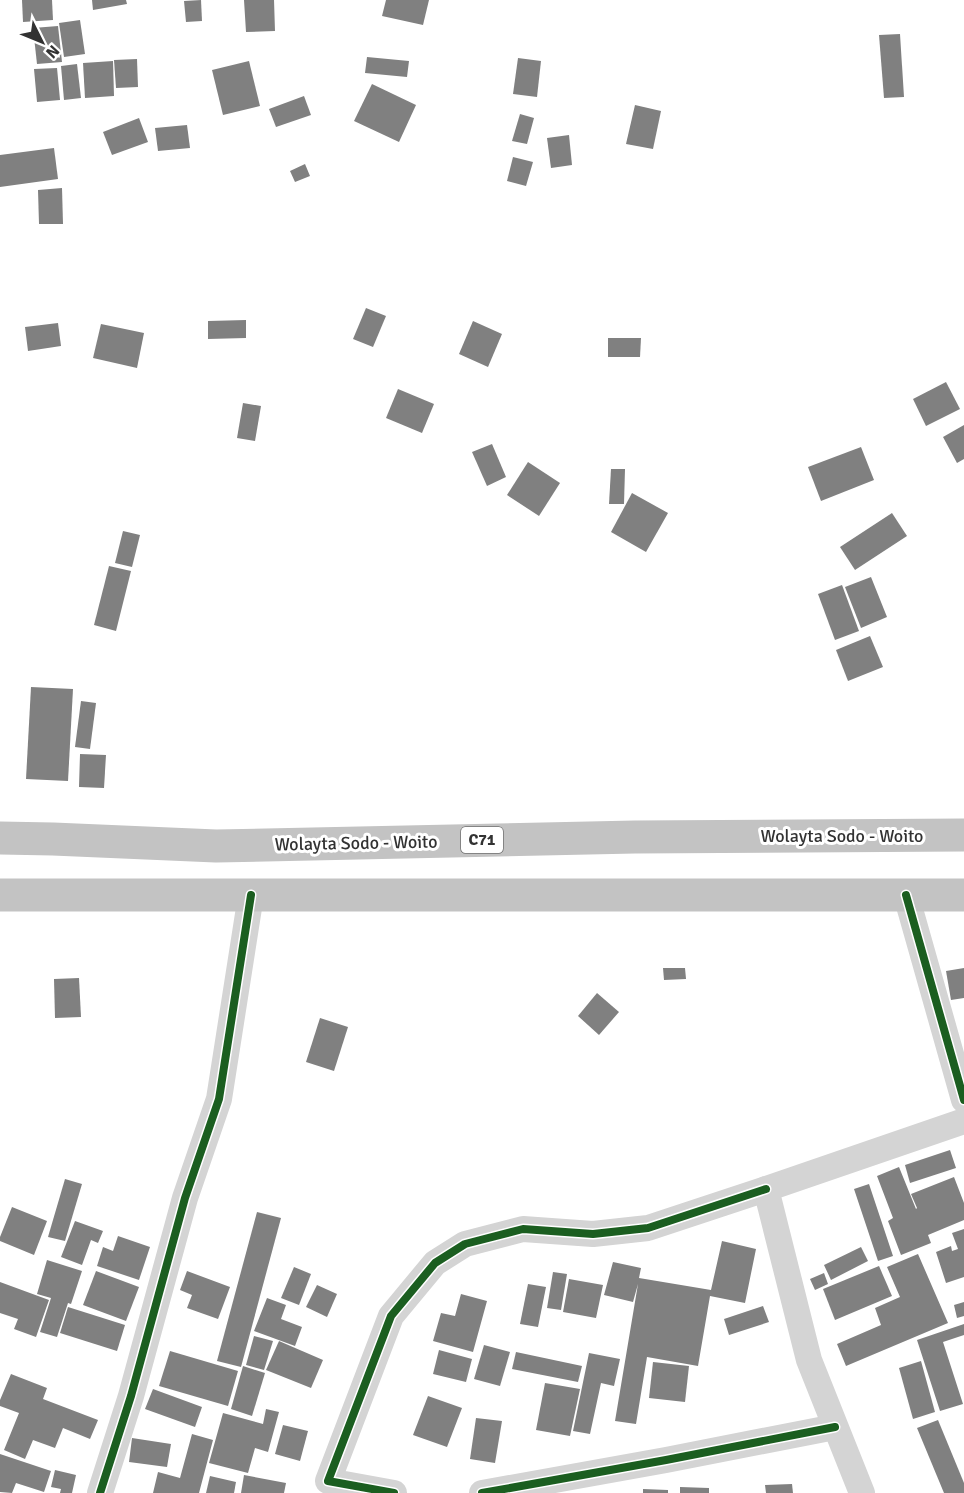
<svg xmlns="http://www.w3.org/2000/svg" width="964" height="1493" font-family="Signika,sans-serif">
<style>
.building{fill:#808080}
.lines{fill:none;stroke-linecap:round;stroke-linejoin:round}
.street{stroke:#d4d4d4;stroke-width:26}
.highway{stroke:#c3c3c3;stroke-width:33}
.cycleway-casing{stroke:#fff;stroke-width:11}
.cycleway{stroke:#1b5e20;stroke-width:8}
.labels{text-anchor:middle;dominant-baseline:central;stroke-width:6;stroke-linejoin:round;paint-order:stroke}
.shield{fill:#fff;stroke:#707070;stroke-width:1.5}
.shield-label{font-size:16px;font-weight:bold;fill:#323232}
.street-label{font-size:18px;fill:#323232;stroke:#fff}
</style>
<rect width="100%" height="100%" fill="#fff"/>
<g class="building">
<polygon points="22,0 52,0 53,20 23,22"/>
<polygon points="92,0 126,0 127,4 93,10"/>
<polygon points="201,0 202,21 186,22 184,1"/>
<polygon points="244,0 274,0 275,31 246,32"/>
<polygon points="386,0 429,0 423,25 382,16"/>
<polygon points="80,20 85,54 64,57 59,23"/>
<polygon points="58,26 62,62 37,64 33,28"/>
<polygon points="900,34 904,97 884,98 879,35"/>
<polygon points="367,57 409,61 407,77 365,73"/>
<polygon points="518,58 541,61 537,97 513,94"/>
<polygon points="137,59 138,87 116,88 114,60"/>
<polygon points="113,61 114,96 85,98 83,63"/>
<polygon points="249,61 260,106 223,115 212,70"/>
<polygon points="77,64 81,98 64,100 61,66"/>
<polygon points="57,68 60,100 37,102 34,69"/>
<polygon points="372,84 416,105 399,142 354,121"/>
<polygon points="304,96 311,115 276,127 269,109"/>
<polygon points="635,105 661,111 653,149 626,144"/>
<polygon points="520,114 534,118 527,144 512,141"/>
<polygon points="139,118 148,142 112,155 103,132"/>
<polygon points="187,125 190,148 158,151 155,128"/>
<polygon points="569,135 572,165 551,168 547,138"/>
<polygon points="54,148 58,179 0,187 0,155"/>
<polygon points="513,157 533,162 526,186 507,181"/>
<polygon points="305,164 310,176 295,182 290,171"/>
<polygon points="62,188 63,224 39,224 38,190"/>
<polygon points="366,308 386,316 373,347 353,339"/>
<polygon points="246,320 246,338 208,339 208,321"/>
<polygon points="473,321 502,334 488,367 459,354"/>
<polygon points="58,323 61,346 28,351 25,327"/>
<polygon points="101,324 144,333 137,368 93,358"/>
<polygon points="608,338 641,338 640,357 608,357"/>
<polygon points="946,382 960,409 926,426 913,399"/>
<polygon points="398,389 434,404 422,433 386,418"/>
<polygon points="243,403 261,406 255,441 237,438"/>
<polygon points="964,425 964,459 957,463 943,437"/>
<polygon points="492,444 506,477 487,486 472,452"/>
<polygon points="861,447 874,480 821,501 808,467"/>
<polygon points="528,462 560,483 539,516 507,495"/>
<polygon points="611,469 625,469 624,504 609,504"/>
<polygon points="632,493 668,513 646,552 611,532"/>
<polygon points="892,513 907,536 855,570 840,547"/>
<polygon points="123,531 140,535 132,567 115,563"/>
<polygon points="109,566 131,571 116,631 94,625"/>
<polygon points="871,577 887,617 861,628 845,587"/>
<polygon points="842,585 859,631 835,640 818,594"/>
<polygon points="870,636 883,667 848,681 836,650"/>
<polygon points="31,687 73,689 68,781 26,779"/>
<polygon points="81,701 96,703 90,749 75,747"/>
<polygon points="80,754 106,755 104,788 79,787"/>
<polygon points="663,968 685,968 686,979 664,980"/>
<polygon points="964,968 964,998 951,1000 946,971"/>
<polygon points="79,978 81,1017 55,1018 54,979"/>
<polygon points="597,993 619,1012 599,1035 578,1016"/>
<polygon points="320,1018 348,1027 334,1071 306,1062"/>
<polygon points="950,1150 956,1168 910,1183 905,1165"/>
<polygon points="899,1167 916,1209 917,1208 911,1194 954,1177 964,1203 964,1220 928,1235 931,1243 901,1255 888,1221 893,1218 877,1176"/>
<polygon points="65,1179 82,1184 65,1241 48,1237"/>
<polygon points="869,1184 893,1256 878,1261 854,1189"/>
<polygon points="12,1207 47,1221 34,1255 0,1241 0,1237"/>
<polygon points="257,1212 281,1218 241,1367 217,1361"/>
<polygon points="75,1221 103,1231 98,1243 91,1240 82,1265 61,1257"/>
<polygon points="964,1229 964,1277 946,1283 936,1252 951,1246 952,1251 958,1249 952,1233"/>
<polygon points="118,1236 150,1247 139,1280 97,1266 103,1247 113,1251"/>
<polygon points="722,1241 756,1249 745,1303 710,1296 698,1366 647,1357 636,1424 615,1421 638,1284 633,1302 604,1295 613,1262 641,1268 639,1278 711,1290"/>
<polygon points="861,1247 868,1261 831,1280 824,1265"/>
<polygon points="918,1254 948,1323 846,1366 837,1344 881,1325 875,1308 900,1297 887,1267"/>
<polygon points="47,1260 82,1271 71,1304 68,1303 57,1337 40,1332 51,1298 37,1294"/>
<polygon points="879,1266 892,1296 835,1320 823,1289"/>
<polygon points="294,1267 311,1274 299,1305 281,1298"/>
<polygon points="96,1271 139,1287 126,1321 83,1305"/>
<polygon points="187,1271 230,1287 218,1319 187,1308 192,1295 180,1290"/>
<polygon points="553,1272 567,1274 561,1310 547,1308"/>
<polygon points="824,1273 828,1284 815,1290 810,1279"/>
<polygon points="569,1279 603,1285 596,1318 563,1312"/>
<polygon points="0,1282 49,1300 36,1337 14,1329 18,1319 0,1313"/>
<polygon points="528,1284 546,1287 538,1327 520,1324"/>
<polygon points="317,1285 337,1294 327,1317 306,1307"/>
<polygon points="461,1294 487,1301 473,1352 433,1341 441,1313 455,1316"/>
<polygon points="267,1298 286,1305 281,1319 302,1327 295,1346 254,1331"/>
<polygon points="964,1302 964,1316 957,1318 954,1305"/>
<polygon points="763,1306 769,1322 729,1335 724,1319"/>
<polygon points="68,1307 125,1325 117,1351 60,1333"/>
<polygon points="964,1324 964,1335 943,1342 963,1404 940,1411 917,1340"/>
<polygon points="254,1336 273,1341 264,1370 246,1365"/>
<polygon points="279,1341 323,1360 311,1388 266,1370"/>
<polygon points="484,1345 510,1352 500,1386 474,1379"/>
<polygon points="439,1350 472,1359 466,1382 433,1374"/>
<polygon points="170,1351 238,1371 228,1406 159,1386"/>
<polygon points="516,1352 582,1366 578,1382 512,1369"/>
<polygon points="589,1353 620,1359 614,1386 601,1383 590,1434 573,1431"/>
<polygon points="921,1361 935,1412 913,1419 899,1368"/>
<polygon points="653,1362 689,1366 685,1402 649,1398"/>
<polygon points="243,1366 265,1373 252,1416 231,1409"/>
<polygon points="11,1374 47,1388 43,1399 98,1420 90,1439 63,1428 55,1448 33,1440 25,1459 4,1450 19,1413 0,1406 0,1400"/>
<polygon points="545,1383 580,1389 570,1436 536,1430"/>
<polygon points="153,1389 202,1407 195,1427 145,1409"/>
<polygon points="428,1396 462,1408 447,1447 413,1435"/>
<polygon points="266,1409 279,1412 268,1452 255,1448 248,1473 209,1463 223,1413 263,1424"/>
<polygon points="476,1418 502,1421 495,1463 470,1459"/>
<polygon points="938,1420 964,1483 964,1493 944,1493 917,1428"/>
<polygon points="283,1425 308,1431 300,1461 275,1454"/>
<polygon points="192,1434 213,1440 199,1493 153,1493 158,1472 180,1478"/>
<polygon points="132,1438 171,1444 167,1467 129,1462"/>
<polygon points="0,1454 51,1471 44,1492 16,1483 12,1493 0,1492"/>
<polygon points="55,1470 76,1475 72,1493 60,1493 61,1489 51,1487"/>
<polygon points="244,1475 286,1483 284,1493 241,1493"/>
<polygon points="210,1476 236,1482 234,1493 206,1493"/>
<polygon points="792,1484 793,1493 766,1493 765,1485"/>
<polygon points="680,1487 709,1488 709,1493 680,1493"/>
<polygon points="643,1489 668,1490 668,1493 643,1493"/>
</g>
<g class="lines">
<g class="street">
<polyline points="906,895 964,1100"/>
<polyline points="100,1493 131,1396 185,1198 219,1099 251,895"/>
<polyline points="394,1493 328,1481 391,1316 435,1263 465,1244 523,1229 593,1234 648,1228 766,1189"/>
<polyline points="482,1493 666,1460 835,1427"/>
<polyline points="862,1493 809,1360 766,1189 964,1121"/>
</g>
<g class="highway">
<polyline points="0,838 53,839 216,846 635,837 964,835"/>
<polyline points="0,895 964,895"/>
</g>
<defs>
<g id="cycleway">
<polyline points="906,895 964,1100"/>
<polyline points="100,1493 131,1396 185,1198 219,1099 251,895"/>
<polyline points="394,1493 328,1481 391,1316 435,1263 465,1244 523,1229 593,1234 648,1228 766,1189"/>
<polyline points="482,1493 666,1460 835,1427"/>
</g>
</defs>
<use href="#cycleway" class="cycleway-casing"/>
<use href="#cycleway" class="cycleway"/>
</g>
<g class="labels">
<rect class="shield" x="461" y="827" width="42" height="26" rx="4.5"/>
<g class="shield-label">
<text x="482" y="840">C71</text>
</g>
<g class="street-label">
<text x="842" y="836">Wolayta Sodo - Woito</text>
<text transform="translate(356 843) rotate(-1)">Wolayta Sodo - Woito</text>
</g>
</g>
<g transform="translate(42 42) rotate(133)" stroke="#ffffff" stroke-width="4.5" paint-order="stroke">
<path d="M0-4.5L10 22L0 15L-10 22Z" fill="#323232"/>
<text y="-9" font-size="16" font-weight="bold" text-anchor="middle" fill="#323232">N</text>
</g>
</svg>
